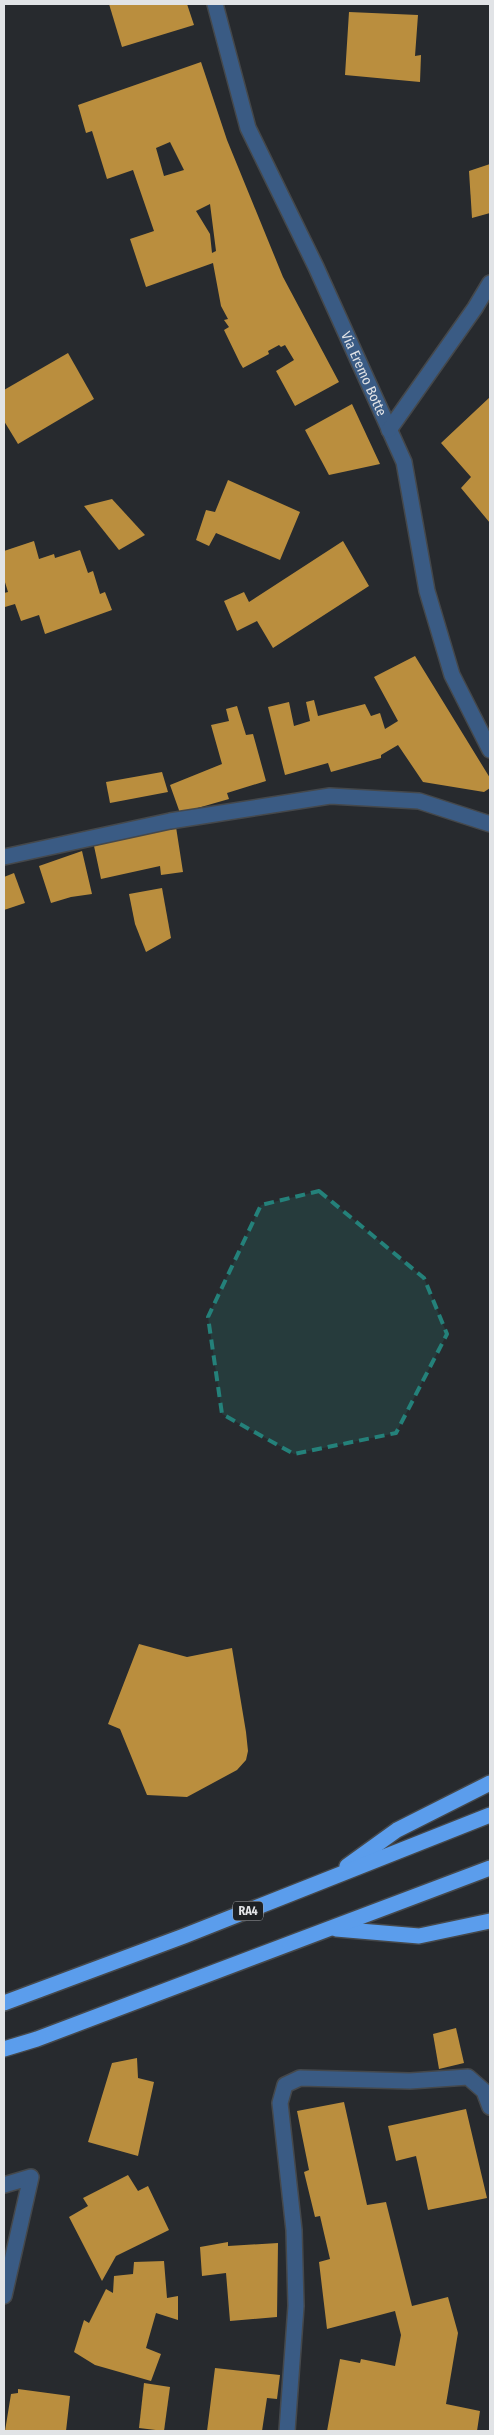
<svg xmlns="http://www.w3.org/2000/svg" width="494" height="2435" font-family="'Fira Sans Condensed',sans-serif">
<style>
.building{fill:#ba8e3e;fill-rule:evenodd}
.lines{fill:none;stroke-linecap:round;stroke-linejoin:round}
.lane-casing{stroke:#45484b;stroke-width:18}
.street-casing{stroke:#45484b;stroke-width:18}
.highway-casing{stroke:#45484b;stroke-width:18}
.lane{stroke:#3a5b84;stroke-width:15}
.street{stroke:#3a5b84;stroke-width:15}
.highway{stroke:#5b9dec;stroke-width:15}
.marked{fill:#24817a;fill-opacity:0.2;stroke:#24817a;stroke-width:4;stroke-dasharray:10 6;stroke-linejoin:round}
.labels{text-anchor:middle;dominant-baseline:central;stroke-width:5;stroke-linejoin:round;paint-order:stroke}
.shield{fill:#1e2124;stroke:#a6a9ac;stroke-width:1}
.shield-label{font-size:12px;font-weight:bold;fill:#e1e3e6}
.street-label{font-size:14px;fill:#e1e3e6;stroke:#1e2124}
</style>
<rect width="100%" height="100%" fill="#272a2e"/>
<g class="building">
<polygon points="109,4 187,4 194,25 122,47"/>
<polygon points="349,12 418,15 415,56 421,55 420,82 345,75"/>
<path d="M201,62L227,140L283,277L339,382L295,406L276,371L294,360L285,345L281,347L279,345L268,351L269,354L243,368L240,363L224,330L229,327L224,320L228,319L221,306L213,263L146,287L130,239L154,231L133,170L107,179L92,131L86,133L78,105ZM170,142L184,170L164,176L156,148ZM210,204L216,251L212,253L210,234L196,211Z"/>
<polygon points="490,164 490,213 472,218 469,171"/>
<polygon points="68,353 94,399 18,444 4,421 4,390"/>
<polygon points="490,397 490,523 461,488 471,477 441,443"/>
<polygon points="352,404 380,464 329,475 305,430"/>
<polygon points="228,480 300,512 280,560 216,533 209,546 196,540 206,510 215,512"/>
<polygon points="112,499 145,535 119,550 84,506"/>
<polygon points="34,541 39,559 54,554 55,558 80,550 88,573 93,571 100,594 105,592 112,610 45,634 39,615 21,621 15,604 5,607 4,602 4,593 8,592 4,579 4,551"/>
<polygon points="343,541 369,586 273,648 257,621 237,631 224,601 244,592 249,602"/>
<polygon points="415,656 490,778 490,788 484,792 423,782 398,745 381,755 381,758 331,772 328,763 285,775 268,707 289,702 294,726 310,721 306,702 314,700 318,716 365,704 371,716 380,713 385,729 398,721 374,677"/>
<polygon points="237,706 246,735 253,734 266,781 227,793 229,799 180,813 170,785 222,764 211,725 229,721 226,709"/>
<polygon points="162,772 168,792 110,803 106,782"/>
<polygon points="176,827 183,872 161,875 160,866 101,879 94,846"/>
<polygon points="82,851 92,894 71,897 51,903 39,866"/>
<polygon points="14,873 25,903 4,910 4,877"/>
<polygon points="162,888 171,938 146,952 135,924 129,894"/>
<polygon points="139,1644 187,1657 232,1648 246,1732 248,1751 246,1760 237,1770 187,1797 147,1795 120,1729 108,1724"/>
<polygon points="456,2028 464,2063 439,2069 433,2034"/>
<polygon points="137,2058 138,2078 154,2082 138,2156 88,2142 112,2063"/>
<polygon points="344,2102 367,2205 386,2202 412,2306 448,2297 458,2333 446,2404 480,2411 477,2431 327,2431 340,2359 360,2363 361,2359 395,2366 401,2335 395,2311 327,2329 319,2262 330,2259 320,2216 315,2217 304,2172 309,2170 297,2111"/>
<polygon points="466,2109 487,2198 428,2210 416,2156 396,2161 388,2126"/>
<polygon points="128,2175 138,2191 148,2186 169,2230 116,2256 102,2281 69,2217 88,2206 83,2198"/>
<polygon points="228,2242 228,2246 278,2243 277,2317 230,2321 226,2273 202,2276 200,2247"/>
<polygon points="164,2261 167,2298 178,2296 178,2320 156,2313 146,2348 161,2354 151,2381 95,2365 74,2352 84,2320 89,2323 106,2289 113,2293 114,2276 133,2274 134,2262"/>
<polygon points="215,2368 280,2375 277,2399 267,2398 262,2431 207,2431"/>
<polygon points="144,2383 170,2387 164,2431 139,2428"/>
<polygon points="18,2389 70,2396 66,2431 5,2431 11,2394 18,2393"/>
</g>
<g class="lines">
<defs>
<polyline id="lane" points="287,2431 296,2306 294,2230 280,2103 285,2085 300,2078 410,2081 468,2077 484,2091 490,2107"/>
<g id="street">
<path id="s1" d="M215,4L248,128L316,267L404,462L427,591L452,675L490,750"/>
<polyline points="389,430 475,308 490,283"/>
<polyline points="4,857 170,821 330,796 419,801 490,824"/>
<polyline points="4,2185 31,2177 4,2296"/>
</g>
<g id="highway">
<polyline points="347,1866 397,1830 490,1783"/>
<polyline points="336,1929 419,1936 490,1921"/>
<polyline points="4,2003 184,1936 490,1815"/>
<polyline points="4,2049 37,2039 490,1868"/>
</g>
</defs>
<use href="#lane" class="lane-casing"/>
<use href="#street" class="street-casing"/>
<use href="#highway" class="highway-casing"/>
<use href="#lane" class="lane"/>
<use href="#street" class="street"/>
<use href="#highway" class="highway"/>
</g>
<path class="marked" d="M319,1191L424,1278L447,1334L396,1433L294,1454L222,1414L208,1317L261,1205Z"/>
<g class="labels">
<rect class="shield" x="233" y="1901.5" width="30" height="19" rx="4"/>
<g class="shield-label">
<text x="248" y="1911">RA4</text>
</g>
<g class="street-label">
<text stroke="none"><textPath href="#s1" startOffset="400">Via Eremo Botte</textPath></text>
</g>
</g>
<rect width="494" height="2435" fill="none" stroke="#e1e3e6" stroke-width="10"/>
</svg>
